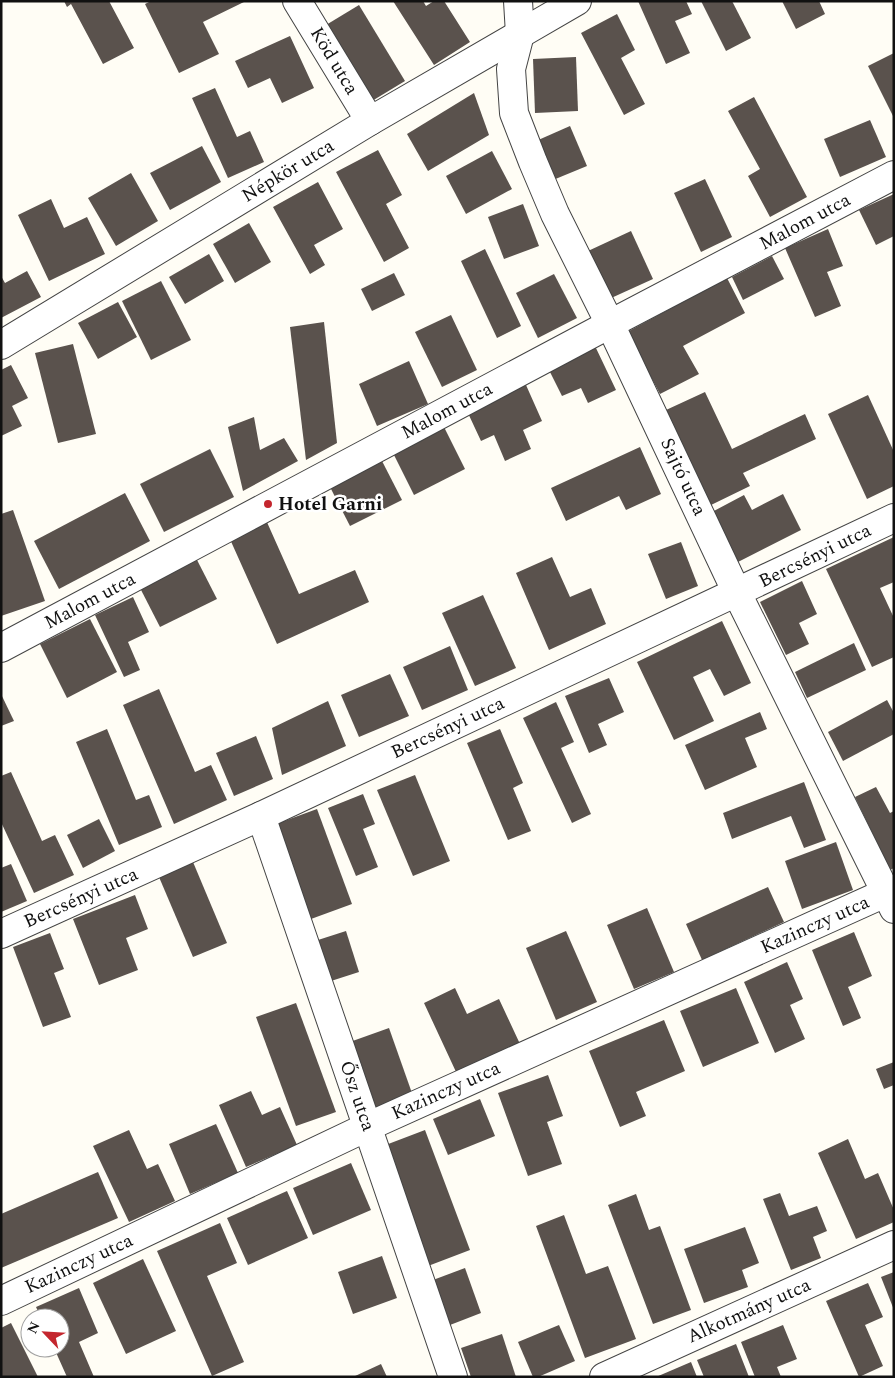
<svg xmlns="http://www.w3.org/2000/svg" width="895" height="1378" font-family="Spectral,serif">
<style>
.building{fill:#5a524d}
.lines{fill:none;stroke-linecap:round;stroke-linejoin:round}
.minor-casing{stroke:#444;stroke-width:30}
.minor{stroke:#fff;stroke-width:28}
.poi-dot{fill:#c4262e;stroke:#fff;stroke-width:2}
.labels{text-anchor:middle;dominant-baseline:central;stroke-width:5;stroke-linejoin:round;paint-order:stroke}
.street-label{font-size:19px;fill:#111;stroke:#fff}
.poi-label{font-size:19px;font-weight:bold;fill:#111;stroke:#fff;text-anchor:start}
</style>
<rect width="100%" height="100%" fill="#fffdf5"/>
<g class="building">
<polygon points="64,1 109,1 134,48 103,64 71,4 67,7"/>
<polygon points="151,1 246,1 203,22 219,54 179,73 145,4"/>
<polygon points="393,1 423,1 426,6 434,1 444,1 470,42 434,65"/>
<polygon points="638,1 686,1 692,14 675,21 690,53 666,64"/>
<polygon points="701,1 732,1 751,38 726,51"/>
<polygon points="782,1 819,1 825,14 796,29"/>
<polygon points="359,5 405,81 372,101 326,25"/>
<polygon points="617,14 635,50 621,58 645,104 624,115 581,33"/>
<polygon points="290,36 314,88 282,103 270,78 248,88 235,61"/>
<polygon points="894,53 894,118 868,66"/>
<polygon points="576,57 578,111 535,113 533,59"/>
<polygon points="215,88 237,137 250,131 264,162 228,178 192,98"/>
<polygon points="474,93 489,135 428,171 407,134"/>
<polygon points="754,97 807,197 770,217 748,176 760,169 728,111"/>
<polygon points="870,120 886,157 840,177 824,139"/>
<polygon points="570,126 587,166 553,180 536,141"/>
<polygon points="202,146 221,182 170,210 150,173"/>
<polygon points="378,150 402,195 386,204 409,248 384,262 336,172"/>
<polygon points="492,151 512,189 466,214 446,176"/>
<polygon points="131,173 158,221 116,246 88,198"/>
<polygon points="705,179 732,237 701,252 674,193"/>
<polygon points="318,182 343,229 314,245 325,265 310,274 273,207"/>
<polygon points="894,194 894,236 876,245 859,210"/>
<polygon points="51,199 64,228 87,217 105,254 49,281 18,215"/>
<polygon points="523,204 539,246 504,259 488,217"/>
<polygon points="249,223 271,262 235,283 213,244"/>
<polygon points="828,229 843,266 827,272 841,306 815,317 785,248"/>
<polygon points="631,231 653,279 609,299 588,251"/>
<polygon points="485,249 521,326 497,338 461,261"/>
<polygon points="209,254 224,281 185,304 169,277"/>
<polygon points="772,256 784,279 743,300 732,277"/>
<polygon points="27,271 41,297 1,318 1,276 5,283"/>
<polygon points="394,273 405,295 372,311 361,289"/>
<polygon points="554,274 577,318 538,338 516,293"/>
<polygon points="727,278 745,313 683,346 699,374 660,394 627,332"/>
<polygon points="161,281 191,340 151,360 122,301"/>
<polygon points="118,302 137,337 98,359 78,323"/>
<polygon points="451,315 477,370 442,387 415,332"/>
<polygon points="324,322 337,443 306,460 290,327"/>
<polygon points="73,344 96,434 58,443 35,353"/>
<polygon points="595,346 616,390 588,403 581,388 562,396 548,368"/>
<polygon points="409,361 428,404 377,426 359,384"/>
<polygon points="11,365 28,398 12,406 22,426 1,436 1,370"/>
<polygon points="526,385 542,421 523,430 531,449 505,461 494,435 481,441 467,411"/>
<polygon points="705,392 732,449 805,414 816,439 743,473 750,486 711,505 666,410"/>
<polygon points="868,395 894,452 894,486 867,499 828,414"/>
<polygon points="254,417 260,450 284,438 298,461 243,491 228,427"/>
<polygon points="444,427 465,469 414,495 393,453"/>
<polygon points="640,447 661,494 626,510 619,496 566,521 551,488"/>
<polygon points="210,449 234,497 164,532 140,484"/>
<polygon points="382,461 402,500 350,526 330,487"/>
<polygon points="125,493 150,541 59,589 34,541"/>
<polygon points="783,494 801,530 738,562 712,512 744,495 752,510"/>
<polygon points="13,510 45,601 1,616 1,514"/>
<polygon points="266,520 299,594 355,570 369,602 277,644 229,537"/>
<polygon points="894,537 894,582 880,588 894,618 894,657 872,667 826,569"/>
<polygon points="681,542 698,586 666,599 648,554"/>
<polygon points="552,557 570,597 591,588 606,624 549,650 516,573"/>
<polygon points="196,558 217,599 160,627 139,586"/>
<polygon points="802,581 817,614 799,623 809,644 786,655 760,602"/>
<polygon points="483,595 516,668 475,686 442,613"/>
<polygon points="133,597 149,632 128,642 140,670 124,677 95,615"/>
<polygon points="90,619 117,672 67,698 40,644"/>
<polygon points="722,621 751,683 724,696 710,669 693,677 714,721 674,740 637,662"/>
<polygon points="854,643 866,670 807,698 795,672"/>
<polygon points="450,646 468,690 422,710 403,667"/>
<polygon points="390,674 409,716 359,737 341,695"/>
<polygon points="609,678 624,712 598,724 607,745 589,753 565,696"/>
<polygon points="159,689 195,772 211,765 227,800 174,824 123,705"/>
<polygon points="1,694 14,721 1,726"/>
<polygon points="887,700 894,713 894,734 843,761 828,732"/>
<polygon points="328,701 346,746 282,775 272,728"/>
<polygon points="556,702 574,742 561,748 591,814 572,823 523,718"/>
<polygon points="760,712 767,729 745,738 757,767 705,790 685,745"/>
<polygon points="107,729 136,800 149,795 162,827 119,845 76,742"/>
<polygon points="500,729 523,783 513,788 531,831 508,840 467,743"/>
<polygon points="256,736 273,779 234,796 216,753"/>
<polygon points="11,772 42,841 55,835 74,875 34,893 1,822 1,776"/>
<polygon points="415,775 450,861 413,876 377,790"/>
<polygon points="804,782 826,840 804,848 791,816 732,839 723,813"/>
<polygon points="876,787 890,813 894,811 894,868 890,870 855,797"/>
<polygon points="363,794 375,824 363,829 378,867 356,876 328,808"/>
<polygon points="317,809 352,904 311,919 276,824"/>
<polygon points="99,819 115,851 83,868 67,835"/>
<polygon points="836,842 853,890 802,909 785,861"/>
<polygon points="193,862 227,943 193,957 159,877"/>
<polygon points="11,864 27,901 1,912 1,868"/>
<polygon points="768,887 784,922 702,960 686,924"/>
<polygon points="135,895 148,929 126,938 138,970 99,985 73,919"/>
<polygon points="647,908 674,972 634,989 607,925"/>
<polygon points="346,931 359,972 331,981 318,940"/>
<polygon points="566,931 597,1002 556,1020 526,948"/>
<polygon points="854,932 872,976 848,987 861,1018 843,1026 812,950"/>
<polygon points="50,933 64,969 54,973 71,1017 43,1027 13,947"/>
<polygon points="787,962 803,999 790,1005 805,1039 775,1053 744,982"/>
<polygon points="455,988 467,1014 499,999 520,1044 457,1074 424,1003"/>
<polygon points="736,988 759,1043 703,1067 680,1011"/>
<polygon points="296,1003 336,1112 296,1126 256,1017"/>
<polygon points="664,1020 685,1071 636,1092 646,1116 620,1127 589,1051"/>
<polygon points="389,1028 413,1096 371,1111 347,1043"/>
<polygon points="894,1062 894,1085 884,1089 876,1069"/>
<polygon points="548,1075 563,1116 547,1122 562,1164 528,1176 498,1093"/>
<polygon points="251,1091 262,1115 280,1107 297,1145 246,1167 219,1105"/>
<polygon points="480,1099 495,1136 448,1155 433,1119"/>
<polygon points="216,1124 238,1173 190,1194 169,1144"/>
<polygon points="129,1130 147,1169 158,1164 175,1201 129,1222 93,1146"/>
<polygon points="425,1130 470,1250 428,1266 383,1146"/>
<polygon points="848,1139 865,1179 878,1173 894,1210 894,1222 856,1239 818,1153"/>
<polygon points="351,1163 371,1210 313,1235 293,1188"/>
<polygon points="98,1172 118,1218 1,1268 1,1214"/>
<polygon points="287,1191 308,1238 248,1265 227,1218"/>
<polygon points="780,1193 789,1216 817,1206 827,1231 813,1237 821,1258 791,1270 763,1199"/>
<polygon points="636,1194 649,1230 660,1226 691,1310 653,1324 608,1205"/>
<polygon points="564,1215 586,1274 608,1266 636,1339 585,1358 536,1226"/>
<polygon points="220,1223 237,1263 207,1276 244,1362 212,1376 157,1251"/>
<polygon points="745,1227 759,1263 742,1270 748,1287 704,1303 684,1249"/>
<polygon points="382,1256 397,1298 353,1314 338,1272"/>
<polygon points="143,1259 176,1331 126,1354 93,1283"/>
<polygon points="465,1268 481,1313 450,1325 433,1280"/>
<polygon points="894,1272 894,1310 881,1277"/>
<polygon points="868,1283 883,1317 865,1325 883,1366 859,1377 826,1301"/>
<polygon points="79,1288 98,1333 79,1342 94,1377 67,1377 54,1348 60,1348 60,1318 41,1318 36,1307"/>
<polygon points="11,1323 38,1377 1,1377 1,1328"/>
<polygon points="559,1325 575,1361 538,1377 533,1377 518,1342"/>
<polygon points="783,1325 797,1359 777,1367 781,1377 755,1377 741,1342"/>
<polygon points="502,1334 516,1377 471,1377 461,1348"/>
<polygon points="736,1344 749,1377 704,1377 697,1360"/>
<polygon points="691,1362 697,1377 656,1377"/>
<polygon points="381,1364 387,1377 353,1377"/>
</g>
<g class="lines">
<defs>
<g id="minor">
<polyline points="297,1 370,121"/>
<polyline points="518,1 520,34 511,69 514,113 533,162 555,214 610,324 737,593 894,909"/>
<polyline points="1,345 370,121 577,1"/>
<polyline points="1,648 610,324 894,175"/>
<polyline points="261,816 453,1377"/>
<polyline points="1,934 261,816 894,518"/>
<polyline points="1,1301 367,1127 894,889"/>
<polyline points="604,1377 894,1245"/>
</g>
</defs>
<use href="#minor" class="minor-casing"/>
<use href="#minor" class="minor"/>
</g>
<circle class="poi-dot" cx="268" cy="504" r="5"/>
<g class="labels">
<g class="street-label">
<text transform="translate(334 61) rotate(59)">Köd utca</text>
<text transform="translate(288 171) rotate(-31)">Népkör utca</text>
<text transform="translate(805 222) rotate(-28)">Malom utca</text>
<text transform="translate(447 411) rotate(-28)">Malom utca</text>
<text transform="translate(683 477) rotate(65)">Sajtó utca</text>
<text transform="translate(815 556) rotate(-26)">Bercsényi utca</text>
<text transform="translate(90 601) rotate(-28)">Malom utca</text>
<text transform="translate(448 728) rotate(-25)">Bercsényi utca</text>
<text transform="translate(81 898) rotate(-24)">Bercsényi utca</text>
<text transform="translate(815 925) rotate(-24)">Kazinczy utca</text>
<text transform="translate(446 1091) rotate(-24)">Kazinczy utca</text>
<text transform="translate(357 1096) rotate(71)">Ősz utca</text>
<text transform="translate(79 1264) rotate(-25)">Kazinczy utca</text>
<text transform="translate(749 1311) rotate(-24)">Alkotmány utca</text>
</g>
<g class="poi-label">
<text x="278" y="504">Hotel Garni</text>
</g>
</g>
<rect width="895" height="1378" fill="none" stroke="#111111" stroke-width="5"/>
<g transform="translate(45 1333) rotate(295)"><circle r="24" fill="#ffffff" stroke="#a0a0a0"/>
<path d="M0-4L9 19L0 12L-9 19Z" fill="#c4262e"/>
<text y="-8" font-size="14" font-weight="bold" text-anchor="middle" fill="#111111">N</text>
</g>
</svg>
